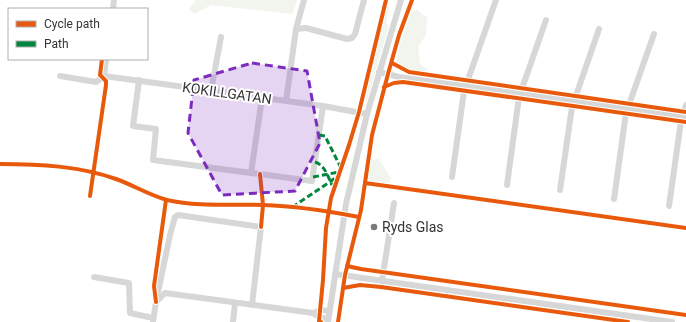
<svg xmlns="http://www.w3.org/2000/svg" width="686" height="322" font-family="Roboto,sans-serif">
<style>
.green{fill:#f1f5ed}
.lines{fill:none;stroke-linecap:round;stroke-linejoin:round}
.minor{stroke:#d7d7d7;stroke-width:6}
.quiet{stroke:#00873e;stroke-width:3;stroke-dasharray:6 3;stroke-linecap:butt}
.cycleway-casing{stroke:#fff;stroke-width:6}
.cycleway{stroke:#e8590c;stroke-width:4}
.marked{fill:#7b2cbf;fill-opacity:0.2;stroke:#7b2cbf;stroke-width:3;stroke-dasharray:8 5;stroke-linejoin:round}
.poi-dot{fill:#7a7a7a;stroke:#fff;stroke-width:1.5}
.labels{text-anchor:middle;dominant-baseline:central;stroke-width:4;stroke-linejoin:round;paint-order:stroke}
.street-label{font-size:14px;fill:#333;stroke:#fff}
.poi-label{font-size:14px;fill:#333;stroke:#fff;text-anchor:start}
</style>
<rect width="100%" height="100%" fill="#fff"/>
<g class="green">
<polygon points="196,0 297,0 293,14 211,5 194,14 189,9"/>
<polygon points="386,7 389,7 386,24 389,25 367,100 363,104"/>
<path d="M417,10L427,18L426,35L418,46L420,64L428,70C416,73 407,69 397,63L399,47L411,12Z"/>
<polygon points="379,159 391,178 389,184 369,181 370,160"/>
</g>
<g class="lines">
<g class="minor">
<polyline points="113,9 114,0"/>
<polyline points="296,29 306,28 347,39 352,38 355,34 364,0"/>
<polyline points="106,59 104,76 323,106 367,114"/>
<polyline points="379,72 399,77 686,117"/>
<polyline points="60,76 96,82 104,76"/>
<polyline points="139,80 133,126 156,129 153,160 312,181 323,106"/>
<polyline points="211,91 221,37"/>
<polyline points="286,101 296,29 304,0"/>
<polyline points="251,173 262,98"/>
<polyline points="452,177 464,91 496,0"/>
<polyline points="507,185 519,97 546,20"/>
<polyline points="560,190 572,107 599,29"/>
<polyline points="614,199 626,113 654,34"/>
<polyline points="669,206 681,121 686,105"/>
<polyline points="335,274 672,322"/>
<polyline points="94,277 129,283 130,313 153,318"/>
<polyline points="382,281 394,203"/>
<polyline points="156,302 170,235 175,217 178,215 261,227 252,305"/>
<polyline points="313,313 321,310 329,311"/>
<polyline points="153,322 156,302 165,293 313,313 319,317 328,319"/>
<polyline points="233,322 235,303"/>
<polyline points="328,322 346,204 367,114 401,0"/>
</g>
<g class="quiet">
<polyline points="319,135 325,136 341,168"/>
<path d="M315,162C325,165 328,177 332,185"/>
<polyline points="313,177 339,172"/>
<polyline points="294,208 294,206 337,177"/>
</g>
<defs>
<g id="cycleway">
<polyline points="392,63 409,72 686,112"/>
<polyline points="384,87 394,83 403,82 686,122"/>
<path d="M0,164C40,164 79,166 116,179C133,185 149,195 167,200C198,207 231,204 263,205C295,206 328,211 359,217"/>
<polyline points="260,174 263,205 261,227"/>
<polyline points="365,183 686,228"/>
<polyline points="90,196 106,85 106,81 100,75 102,59"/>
<polyline points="347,266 361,269 686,315"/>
<polyline points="343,288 360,285 381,287 628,322"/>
<polyline points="156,302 154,286 166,200"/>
<polyline points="321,322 319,321 323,280 326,228 331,198 349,145 359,112 386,0"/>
<polyline points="338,322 345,275 361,210 372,135 388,74 399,35 412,0"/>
</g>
</defs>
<use href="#cycleway" class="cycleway-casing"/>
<use href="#cycleway" class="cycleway"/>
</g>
<path class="marked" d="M252,63L307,71L320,143L295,191L222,195L188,133L194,80Z"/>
<circle class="poi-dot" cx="374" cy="227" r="4"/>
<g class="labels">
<g class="street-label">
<text transform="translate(227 93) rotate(8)">KOKILLGATAN</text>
</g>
<g class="poi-label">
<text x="382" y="227">Ryds Glas</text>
</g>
</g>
<rect x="8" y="8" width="140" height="52" fill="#ffffff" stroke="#adadad"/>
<rect x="16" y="21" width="20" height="6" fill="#e8590c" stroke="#adadad"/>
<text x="44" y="28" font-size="12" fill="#333333">Cycle path</text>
<rect x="16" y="41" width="20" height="6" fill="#00873e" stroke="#adadad"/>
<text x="44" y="48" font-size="12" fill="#333333">Path</text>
</svg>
